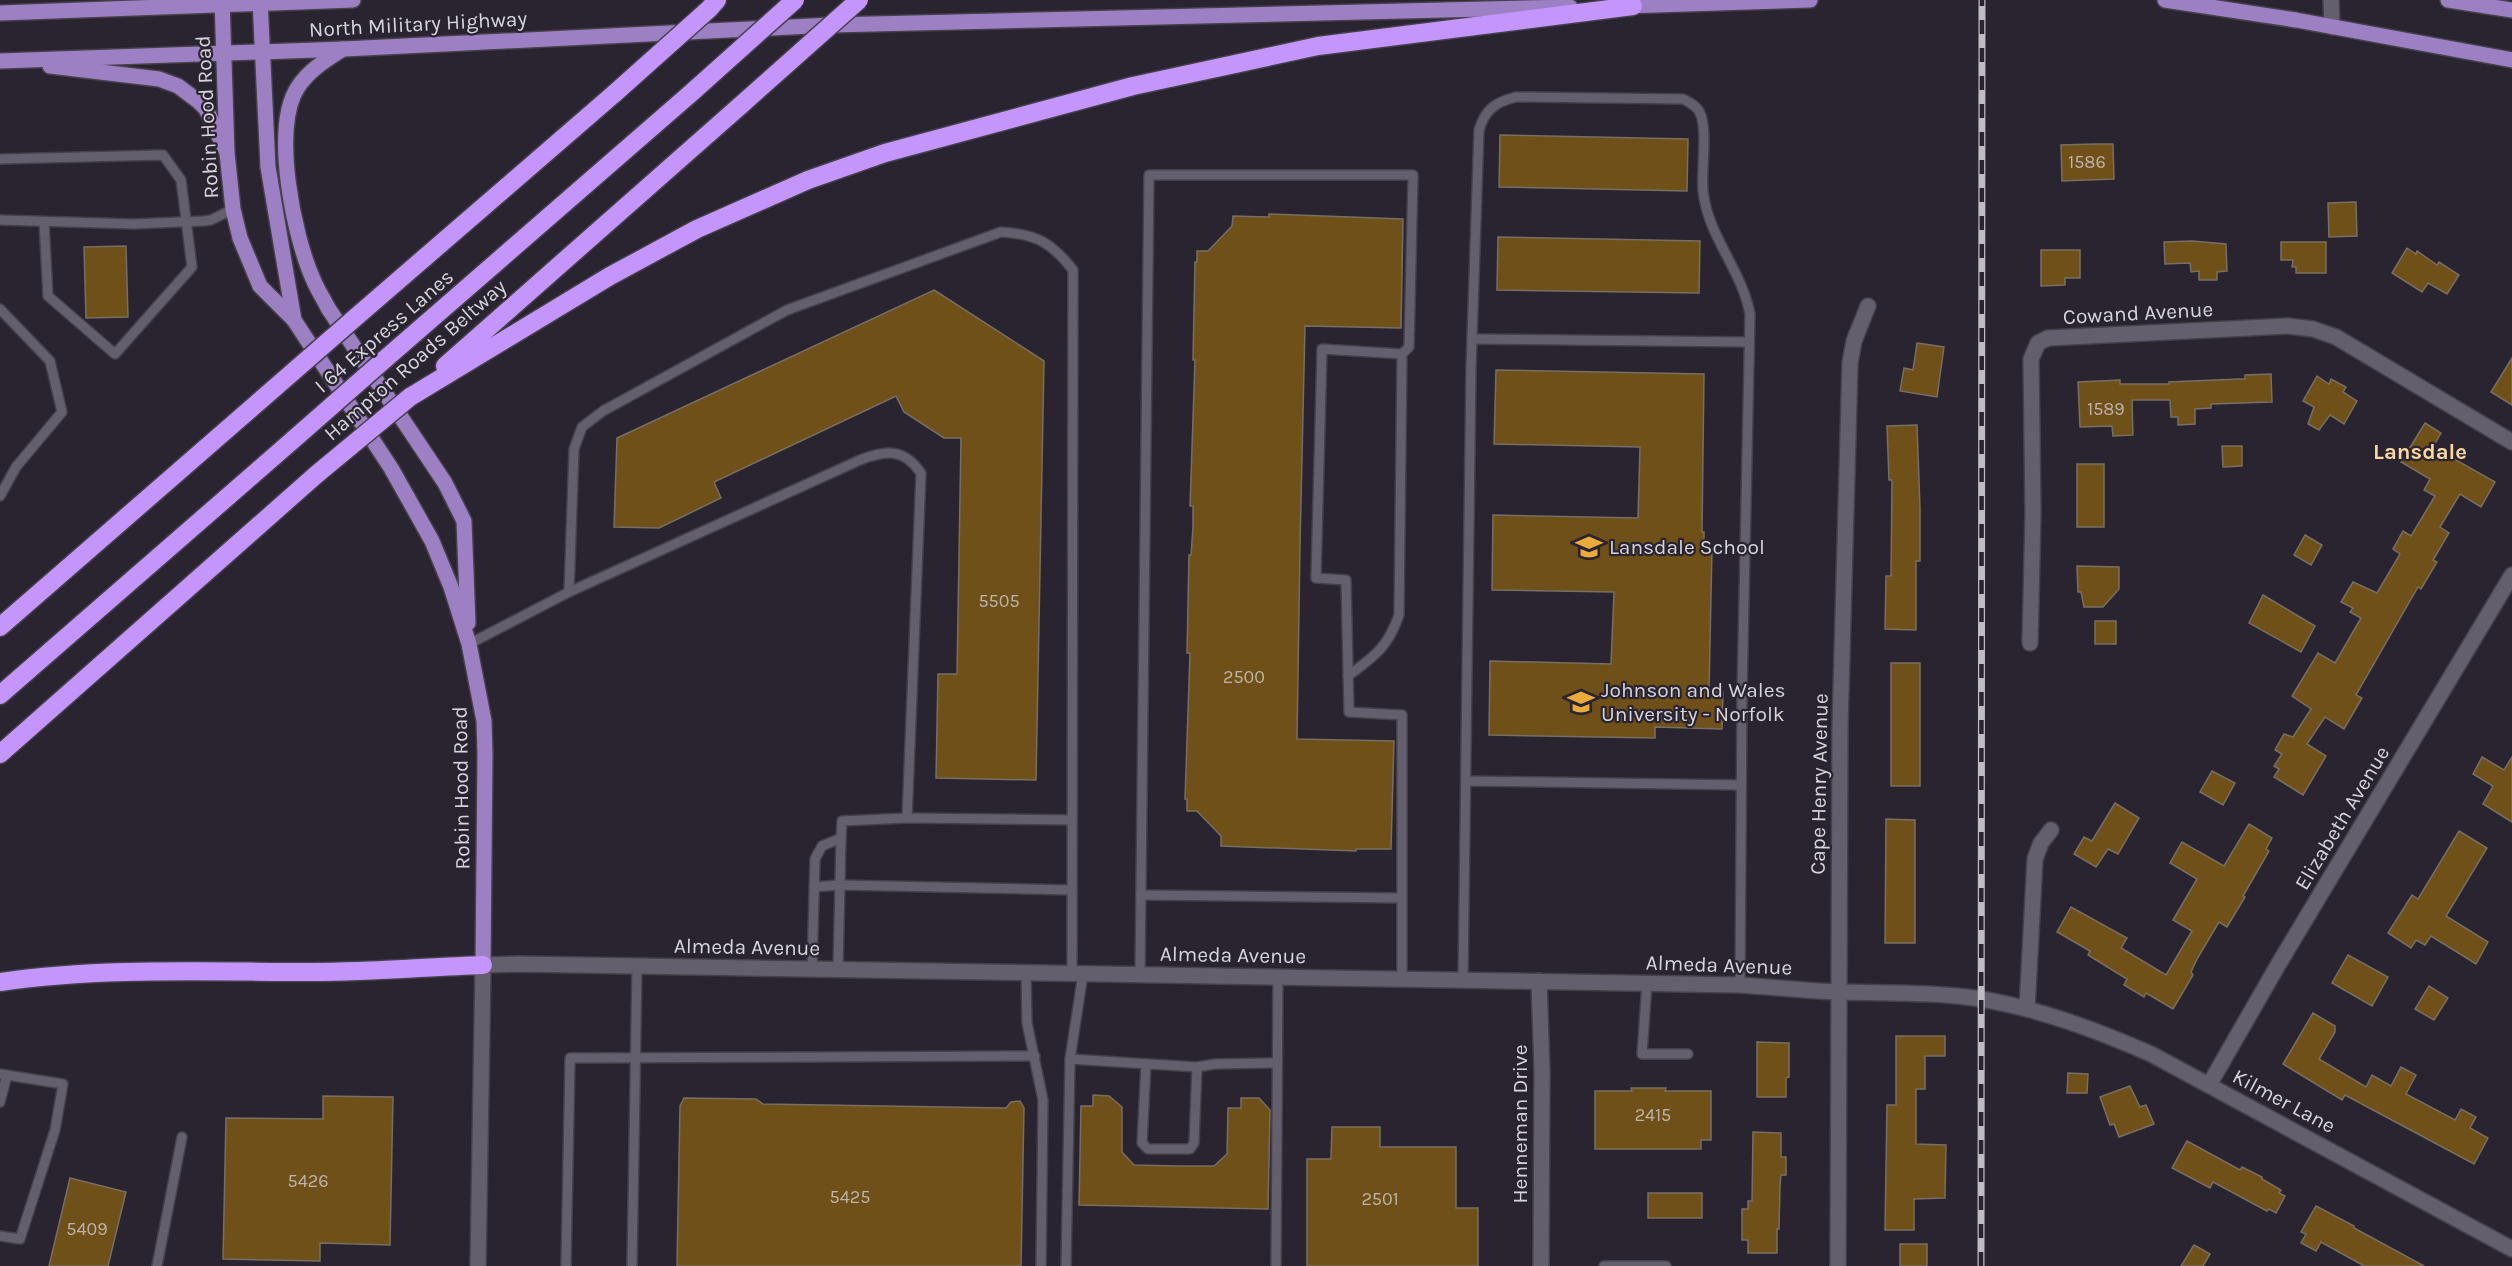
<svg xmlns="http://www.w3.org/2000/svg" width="2512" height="1266" font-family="Karla,sans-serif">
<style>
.building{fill:#705019;stroke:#776f63;stroke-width:1.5}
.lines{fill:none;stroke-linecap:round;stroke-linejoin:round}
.lane-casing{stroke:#44414a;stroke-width:12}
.street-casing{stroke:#44414a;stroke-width:18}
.secondary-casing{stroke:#44414a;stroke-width:18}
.primary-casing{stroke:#44414a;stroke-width:18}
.highway-casing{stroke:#44414a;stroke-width:21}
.lane{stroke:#645f6c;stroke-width:9}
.street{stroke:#645f6c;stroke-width:15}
.secondary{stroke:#645f6c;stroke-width:15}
.primary{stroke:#9d7fc3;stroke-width:15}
.highway{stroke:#c395fd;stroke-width:18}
.rail-casing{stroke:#bfbcc3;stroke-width:7}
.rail{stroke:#29242f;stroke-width:4.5;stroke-dasharray:14;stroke-linecap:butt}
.highway-bridge-casing{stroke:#44414a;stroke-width:21;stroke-linecap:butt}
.highway-bridge{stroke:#c395fd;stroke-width:18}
.labels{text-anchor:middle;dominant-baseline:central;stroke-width:4.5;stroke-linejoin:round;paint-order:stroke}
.number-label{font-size:18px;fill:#bdb3aa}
.street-label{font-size:21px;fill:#d7d4db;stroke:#29242f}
.poi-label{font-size:21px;fill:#d7d4db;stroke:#29242f;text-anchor:start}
.neighbourhood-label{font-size:22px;font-weight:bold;fill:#fcd7a2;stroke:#29242f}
</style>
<rect width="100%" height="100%" fill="#29242f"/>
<g class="building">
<polygon points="1500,135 1688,139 1687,191 1499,187"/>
<polygon points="2094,144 2113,144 2114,179 2062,181 2061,145"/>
<polygon points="2356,202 2357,236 2329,237 2328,203"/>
<polygon points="1269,214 1403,219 1401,328 1305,326 1300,545 1297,739 1394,741 1391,849 1356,849 1356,851 1221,846 1221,836 1197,811 1187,811 1187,799 1185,799 1190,653 1187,653 1189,555 1191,555 1193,527 1193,506 1190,506 1195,360 1193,360 1195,262 1197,262 1197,251 1208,251 1232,226 1233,216 1269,217"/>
<polygon points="1498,237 1700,241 1699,293 1497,290"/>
<polygon points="2192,241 2226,244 2227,271 2217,272 2217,280 2199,280 2199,271 2191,272 2190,263 2165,264 2164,242"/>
<polygon points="2281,242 2326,242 2326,273 2296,273 2296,267 2292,267 2293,260 2281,260"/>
<polygon points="126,246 128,317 86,318 84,247"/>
<polygon points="2407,248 2416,254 2417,251 2437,265 2439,262 2459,275 2447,294 2428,283 2422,292 2392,273"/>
<polygon points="2041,250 2080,250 2080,278 2065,278 2065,285 2041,286"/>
<polygon points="934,290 1044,361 1036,780 936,778 938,674 957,674 961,438 944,438 904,412 896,396 714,482 721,498 659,528 614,527 617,438"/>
<polygon points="1917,343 1944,347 1937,397 1900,391 1904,368 1913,370"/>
<polygon points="2512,358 2512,405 2491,392"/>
<polygon points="1496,370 1704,374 1702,532 1704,532 1704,548 1712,548 1709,692 1723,692 1722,729 1655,727 1655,738 1489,735 1490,661 1611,664 1614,592 1492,590 1493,515 1638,518 1640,447 1494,444"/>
<polygon points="2271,374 2272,402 2211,404 2211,408 2195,409 2195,424 2178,425 2178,417 2171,417 2170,400 2132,400 2133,435 2113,436 2112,426 2080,427 2078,382 2120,380 2120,384 2169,384 2169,382 2239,379 2245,379 2245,375"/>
<polygon points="2317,376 2329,384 2331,379 2346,387 2343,392 2357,401 2344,424 2330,415 2319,430 2308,424 2314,407 2303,401"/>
<polygon points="2425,423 2441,433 2433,447 2495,482 2481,507 2460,494 2440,527 2449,533 2433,560 2437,562 2421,589 2418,587 2356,695 2362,698 2344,729 2325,717 2307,744 2326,756 2303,795 2274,777 2279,769 2274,766 2282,754 2275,750 2284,734 2293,737 2311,709 2292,696 2318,653 2335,663 2361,618 2350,612 2353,608 2341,602 2353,582 2377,593 2400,554 2393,549 2403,531 2411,536 2435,496 2424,490 2430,479 2401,462"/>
<polygon points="1917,425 1920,508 1920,561 1916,561 1916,630 1885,629 1886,576 1891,576 1892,480 1889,480 1887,426"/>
<polygon points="2222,446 2242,446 2242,466 2223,467"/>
<rect x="2077" y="464" width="27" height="63"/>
<polygon points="2305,535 2322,545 2311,565 2294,555"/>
<polygon points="2077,566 2119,567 2119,589 2103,607 2084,607 2081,592 2078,592"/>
<polygon points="2263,595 2315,626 2301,652 2249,623"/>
<rect x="2095" y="621" width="21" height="23"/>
<rect x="1891" y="663" width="29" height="123"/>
<polygon points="2482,757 2504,770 2512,757 2512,822 2483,804 2493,786 2473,774"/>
<polygon points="2212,771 2235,783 2223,805 2200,792"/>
<polygon points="2115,803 2139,818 2118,854 2108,849 2096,867 2074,854 2084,837 2092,841"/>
<polygon points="1886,819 1915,820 1915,943 1885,943"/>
<polygon points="2249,824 2272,838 2266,849 2269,851 2243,896 2245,897 2227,927 2219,922 2197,959 2191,972 2193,975 2173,1009 2146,993 2144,997 2124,985 2127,979 2088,955 2090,951 2057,932 2071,907 2127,938 2121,948 2166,975 2192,931 2173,920 2197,879 2170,863 2182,842 2224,866"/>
<polygon points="2459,831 2487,848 2446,916 2488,942 2476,964 2431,936 2425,945 2416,940 2411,948 2388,933 2412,895 2418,899"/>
<polygon points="2348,955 2388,977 2372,1006 2332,983"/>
<polygon points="2429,986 2448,998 2434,1020 2415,1009"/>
<polygon points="2313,1013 2335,1026 2335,1032 2319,1059 2366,1087 2372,1075 2391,1086 2401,1067 2416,1075 2406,1094 2455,1120 2461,1109 2476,1117 2470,1128 2488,1138 2474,1164 2345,1095 2342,1100 2283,1064"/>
<polygon points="1896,1036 1945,1036 1945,1056 1925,1056 1925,1089 1916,1089 1916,1144 1946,1145 1945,1198 1914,1199 1914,1230 1885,1230 1887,1105 1896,1105"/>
<polygon points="1757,1042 1789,1043 1789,1077 1786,1078 1786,1097 1757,1097"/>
<polygon points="2068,1073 2088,1074 2087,1093 2067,1093"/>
<polygon points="2130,1086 2140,1107 2146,1105 2154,1124 2119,1137 2114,1124 2110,1125 2100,1097"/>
<polygon points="1631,1088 1666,1088 1665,1091 1711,1091 1711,1140 1701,1140 1701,1149 1595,1149 1595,1091 1632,1091"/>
<polygon points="1093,1095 1109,1096 1122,1107 1122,1152 1134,1165 1178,1166 1214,1166 1227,1154 1228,1108 1241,1108 1241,1098 1259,1098 1270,1110 1268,1209 1079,1205 1081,1106 1093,1106"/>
<polygon points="323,1096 393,1097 390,1245 320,1243 320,1261 223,1259 226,1118 323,1119"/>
<polygon points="684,1098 756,1099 763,1104 1006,1108 1011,1102 1020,1101 1024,1108 1021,1266 677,1266 680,1106"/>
<polygon points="1332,1127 1380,1127 1380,1147 1456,1147 1456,1208 1478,1208 1478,1266 1307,1266 1307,1159 1331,1159"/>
<polygon points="1753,1132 1781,1133 1781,1157 1786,1157 1786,1175 1781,1175 1780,1186 1779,1229 1777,1229 1777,1253 1748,1253 1748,1240 1742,1240 1742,1209 1748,1209 1748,1201 1752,1201"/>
<polygon points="2187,1141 2240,1170 2242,1167 2262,1177 2262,1179 2281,1190 2279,1193 2285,1196 2276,1213 2269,1209 2267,1211 2213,1182 2210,1188 2172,1168"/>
<polygon points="70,1178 126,1192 108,1266 49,1266"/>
<rect x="1648" y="1193" width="54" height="25"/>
<polygon points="2316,1206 2354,1226 2354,1228 2424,1266 2364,1266 2321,1242 2316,1251 2301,1243 2306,1234 2301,1232"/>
<rect x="1900" y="1244" width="27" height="22"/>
<polygon points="2194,1245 2210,1254 2203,1266 2181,1266"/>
</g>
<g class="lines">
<defs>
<g id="lane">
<polyline points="0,159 163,155 181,180 192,267 115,354 48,296 44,222"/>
<polyline points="0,220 134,224 203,221 211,220 233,209"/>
<polyline points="0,309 50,361 62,412 16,467 0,496"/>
<polyline points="1472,339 1749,342"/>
<path d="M569,592L574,449L582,427L603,411L787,310L1001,232C1036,234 1051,242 1073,270L1072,974"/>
<path d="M469,644L569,592L860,460C886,450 904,448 921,473L907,818L842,821L841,838"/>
<path d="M1348,676C1375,656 1388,647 1399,615L1402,354"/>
<polyline points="1466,781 1741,785"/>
<polyline points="907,818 1072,820"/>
<polyline points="814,887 840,885 1072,890"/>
<polyline points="1141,895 1402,898"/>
<polyline points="812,969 815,859 822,846 841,838 838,970"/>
<polyline points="1026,973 1027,1023 1043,1100 1041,1266"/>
<polyline points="1140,975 1149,175 1413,175 1409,347 1402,354 1322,349 1316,578 1346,580 1349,712 1402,715 1402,979"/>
<path d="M1463,980L1471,368L1479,130C1485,110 1495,102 1516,97L1683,99C1689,102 1697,106 1700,113C1708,130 1701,171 1703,191C1708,237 1742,270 1750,314L1742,694L1740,985"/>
<polyline points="1647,983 1642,1054 1688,1054"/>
<polyline points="1070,1059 1197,1067 1194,1143 1190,1149 1148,1149 1142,1143 1146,1064"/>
<polyline points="1197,1067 1215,1064 1277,1063"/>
<polyline points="0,1074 63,1084 55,1130 20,1239 0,1236"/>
<polyline points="0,1102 7,1075"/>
<polyline points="157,1266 182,1137"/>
<polyline points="566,1266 570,1058 1035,1056"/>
<polyline points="632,1266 637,966"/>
<polyline points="1066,1266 1070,1059 1083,974"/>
<polyline points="1276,1266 1278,977"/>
<polyline points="1604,1266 1666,1266"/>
</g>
<g id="street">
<polyline points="2331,0 2332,27"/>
<polyline points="2030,643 2033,514 2031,359 2038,343 2048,338 2288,326 2313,329 2336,337 2512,442"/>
<polyline points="1539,981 1542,1070 1541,1266"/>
<polyline points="2027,1009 2035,859 2041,843 2051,830"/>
<polyline points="2209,1085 2278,965 2512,575"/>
<polyline points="1838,1266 1840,727 1850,363 1854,341 1868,306"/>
</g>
<path id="secondary" d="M478,1266L483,965L520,964L1740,985C1773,987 1807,991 1840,992C1887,993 1934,992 1981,999C2040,1009 2096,1030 2151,1054L2512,1249"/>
<g id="primary">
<polyline points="222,0 227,153 233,209 240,238 260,286 294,320 391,468 432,541 451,587 469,644 484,721 485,754 483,965"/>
<polyline points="260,0 268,167 294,320"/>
<polyline points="2165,0 2296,20 2512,60"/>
<polyline points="2448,0 2512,10"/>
<polyline points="1624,6 1810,0"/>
<polyline points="0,13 353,0"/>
<path d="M343,49C326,60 309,70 298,87C271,127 294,237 313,279C317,289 323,298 328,308L445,483L464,521L468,623"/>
<polyline points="0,61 344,49 831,25 1570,7"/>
<polyline points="50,66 159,79 178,86 198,101 206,109 225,149"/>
</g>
<g id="highway">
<polyline points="709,9 717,0"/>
<polyline points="356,317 615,93"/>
<polyline points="384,360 690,94"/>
<polyline points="445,366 741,105"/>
<polyline points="410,397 610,276 697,229 808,180 885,153 1133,86 1318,46 1633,6"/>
<polyline points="0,627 263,398"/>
<polyline points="0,695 294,439"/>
<polyline points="0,754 317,474"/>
<path d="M0,982C105,967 208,972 314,972C370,972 427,967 483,965"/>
</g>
</defs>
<use href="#lane" class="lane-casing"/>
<use href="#street" class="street-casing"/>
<use href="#secondary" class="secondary-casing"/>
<use href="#primary" class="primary-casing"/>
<use href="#highway" class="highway-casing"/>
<use href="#lane" class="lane"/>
<use href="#street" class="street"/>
<use href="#secondary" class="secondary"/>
<use href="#primary" class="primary"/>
<use href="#highway" class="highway"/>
<defs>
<polyline id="rail" points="1981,1266 1982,0"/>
</defs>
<use href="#rail" class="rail-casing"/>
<use href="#rail" class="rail"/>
<defs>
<g id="highway-bridge">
<polyline points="615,93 709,9"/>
<polyline points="690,94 795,0"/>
<polyline points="741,105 859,0"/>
<polyline points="263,398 356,317"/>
<polyline points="294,439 384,360"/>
<polyline points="317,474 410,397"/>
</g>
</defs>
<use href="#highway-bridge" class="highway-bridge-casing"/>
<use href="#highway-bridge" class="highway-bridge"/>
</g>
<defs>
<symbol id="school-bare" viewBox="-9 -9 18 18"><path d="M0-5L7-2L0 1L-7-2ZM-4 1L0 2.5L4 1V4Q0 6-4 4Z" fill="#ebaa39" stroke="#29242f" stroke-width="2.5" paint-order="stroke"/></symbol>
</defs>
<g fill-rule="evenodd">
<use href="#school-bare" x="1570" y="528" width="38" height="38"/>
<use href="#school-bare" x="1562" y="683" width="38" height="38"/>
</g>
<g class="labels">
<g class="number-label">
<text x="2087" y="162">1586</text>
<text x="2106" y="409">1589</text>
<text x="999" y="601">5505</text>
<text x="1244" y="677">2500</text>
<text x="1653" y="1115">2415</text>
<text x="308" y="1181">5426</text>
<text x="850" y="1197">5425</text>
<text x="1380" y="1199">2501</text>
<text x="87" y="1229">5409</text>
</g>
<g class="street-label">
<text transform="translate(418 24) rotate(-3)">North Military Highway</text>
<text transform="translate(207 117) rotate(-93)">Robin Hood Road</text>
<text transform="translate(2138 313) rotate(-3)">Cowand Avenue</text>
<text transform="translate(384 331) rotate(-41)">I 64 Express Lanes</text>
<text transform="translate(415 360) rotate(-41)">Hampton Roads Beltway</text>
<text transform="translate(1819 784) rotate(-89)">Cape Henry Avenue</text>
<text transform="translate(461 788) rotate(-91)">Robin Hood Road</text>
<text transform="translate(2342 818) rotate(-59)">Elizabeth Avenue</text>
<text transform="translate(747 947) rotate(1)">Almeda Avenue</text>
<text transform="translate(1233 955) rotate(1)">Almeda Avenue</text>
<text transform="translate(1719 965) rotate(2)">Almeda Avenue</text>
<text transform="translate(2284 1101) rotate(28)">Kilmer Lane</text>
<text transform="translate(1520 1124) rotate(-90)">Henneman Drive</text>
</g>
<g class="poi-label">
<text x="1609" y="547">Lansdale School</text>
<text x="1601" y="690">Johnson and Wales<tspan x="1601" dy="24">University - Norfolk</tspan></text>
</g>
<g class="neighbourhood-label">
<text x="2420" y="452">Lansdale</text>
</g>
</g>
</svg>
